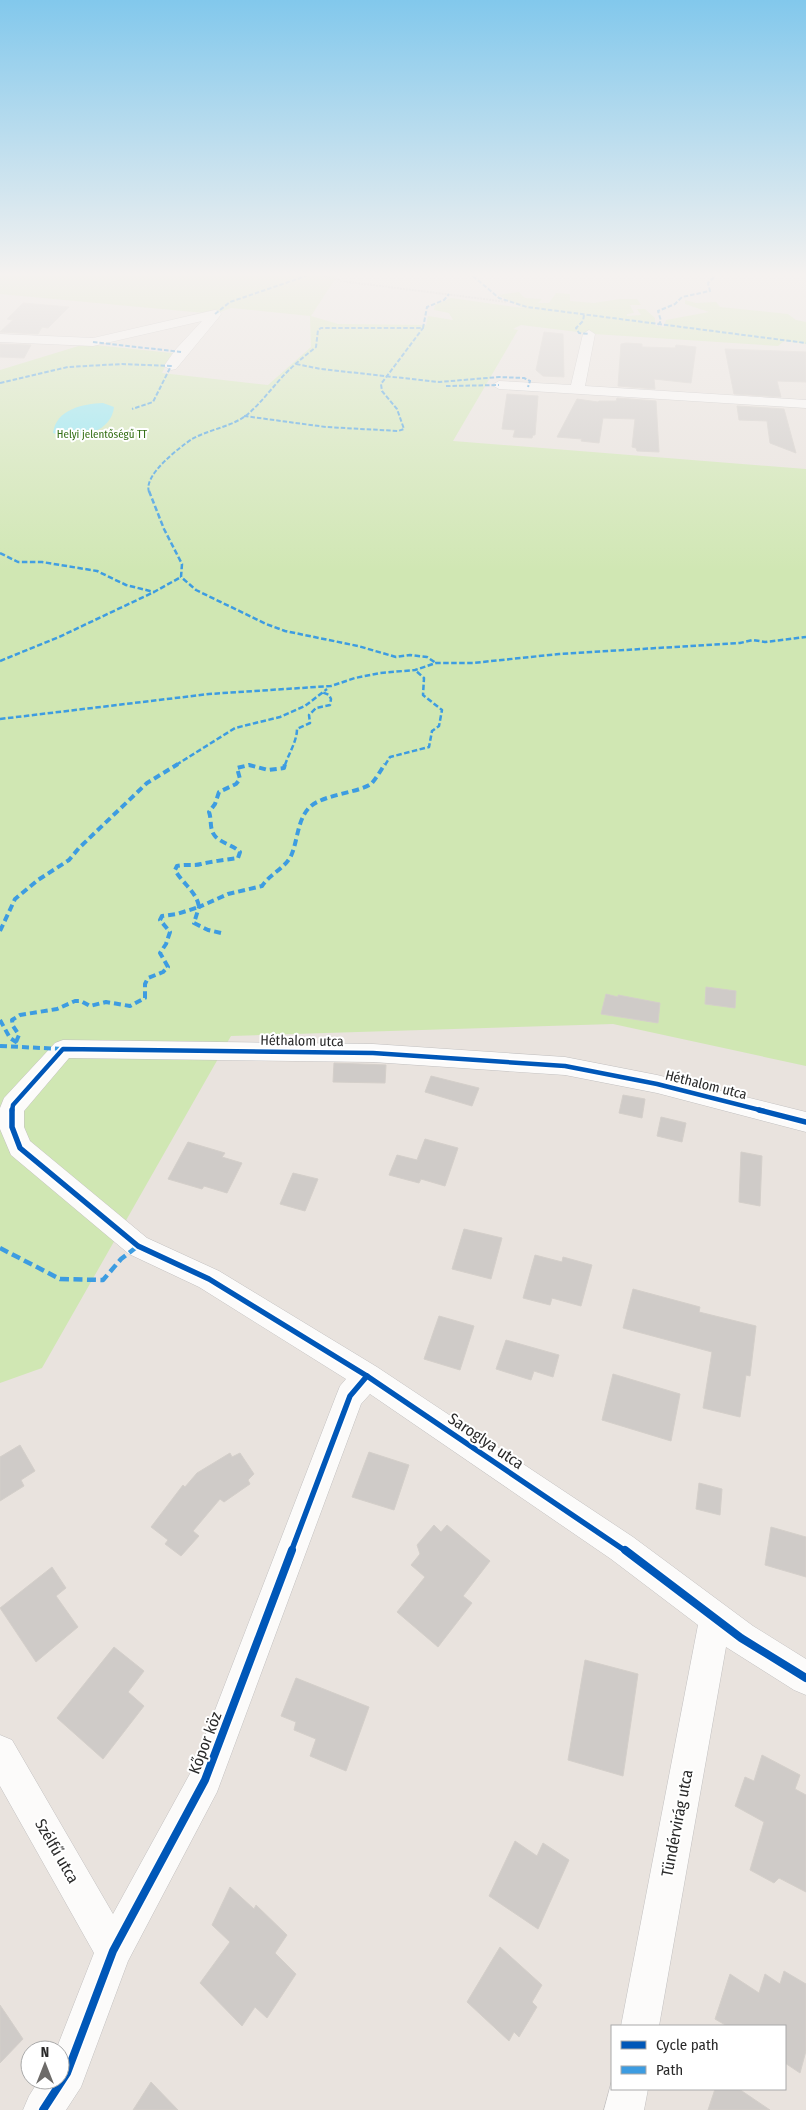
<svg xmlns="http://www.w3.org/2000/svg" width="806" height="2110" font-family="'Fira Sans Condensed',sans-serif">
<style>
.green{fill:#d0e7b3}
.water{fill:#8ae7f2}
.building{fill:#cfcbc8;stroke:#d4cfca}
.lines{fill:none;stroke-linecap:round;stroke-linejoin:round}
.minor-casing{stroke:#c2c0c0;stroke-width:1}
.path{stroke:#c6c5c5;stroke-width:2;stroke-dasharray:2 1;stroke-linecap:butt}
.minor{fill:#fcfbfa;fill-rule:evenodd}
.quiet-far3{stroke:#3d9ce1;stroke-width:2;stroke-dasharray:4.5 2;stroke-linecap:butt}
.quiet-far2{stroke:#3d9ce1;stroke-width:2.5;stroke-dasharray:5.5 2.5;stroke-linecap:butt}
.quiet-far1{stroke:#3d9ce1;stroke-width:4;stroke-dasharray:7 4;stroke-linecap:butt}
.quiet{stroke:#3d9ce1;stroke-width:4.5;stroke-dasharray:9 4.5;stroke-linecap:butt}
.cycleway-far2-casing{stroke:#fff;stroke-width:8}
.cycleway-far1-casing{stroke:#fff;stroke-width:9}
.cycleway-casing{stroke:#fff;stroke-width:11}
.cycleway-far2{stroke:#0057b8;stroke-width:4.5}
.cycleway-far1{stroke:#0057b8;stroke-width:5.5}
.cycleway{stroke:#0057b8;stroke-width:8}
.labels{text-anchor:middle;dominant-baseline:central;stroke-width:4;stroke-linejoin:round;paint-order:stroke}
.far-park-label{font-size:11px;fill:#336e13;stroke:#fff}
.street-label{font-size:14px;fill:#2a2a2a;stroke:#fff}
.near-street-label{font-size:16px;fill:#2a2a2a;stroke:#fff}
</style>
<rect width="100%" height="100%" fill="#e9e3de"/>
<polygon class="green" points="0,276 337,276 311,316 338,324 426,325 428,316 453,320 449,313 434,310 435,305 451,298 523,308 498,295 519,292 525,298 542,299 538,303 549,303 556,293 570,294 570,301 594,303 620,299 637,299 641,305 630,305 634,313 627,314 627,316 641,315 637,309 645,309 655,318 655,325 664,327 666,320 709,312 685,304 685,300 696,303 716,302 720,307 788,314 796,320 806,322 806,344 784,341 778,346 594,334 521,325 513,329 518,330 453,441 806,469 806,1066 613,1024 231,1036 42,1368 0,1383 0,370 85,344 172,353 162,373 268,385 311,347 310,316 231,308 215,314 0,294"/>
<path class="water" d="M103,403L114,407C111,434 75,441 53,433C56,409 83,404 103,403Z"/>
<g class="building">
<polygon points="23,303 69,307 48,328 42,327 38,334 0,332 13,320 7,319"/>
<polygon points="544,332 563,334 564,377 543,376 536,370"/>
<polygon points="626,343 642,344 642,347 675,348 676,345 696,347 691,383 654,379 655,389 618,386 621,344"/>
<polygon points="0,344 31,345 24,358 0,357"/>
<polygon points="725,349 806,352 806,382 777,381 781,397 734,394"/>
<polygon points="507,394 538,396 535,435 533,435 532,438 513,437 515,430 502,429"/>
<polygon points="617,398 656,401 659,452 637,451 636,448 632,447 635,419 603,418 599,443 581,441 582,439 557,437 577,399 598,402 599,401 616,401"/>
<polygon points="737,406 784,409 796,453 770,443 767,421 739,420"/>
<polygon points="706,987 736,991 735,1008 705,1004"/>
<polygon points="606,994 618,997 618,995 660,1003 658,1023 601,1014"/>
<polygon points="334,1063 386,1065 385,1083 333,1082"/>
<polygon points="431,1076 479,1088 472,1106 425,1092"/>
<polygon points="623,1095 645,1099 642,1118 619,1113"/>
<polygon points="661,1117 686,1123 682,1142 657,1136"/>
<polygon points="425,1139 458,1148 445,1186 421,1179 419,1183 389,1175 397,1155 417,1160"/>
<polygon points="188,1142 225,1153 222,1157 242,1163 227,1193 204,1186 202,1189 168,1179"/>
<polygon points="741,1152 762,1156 760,1206 739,1202"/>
<polygon points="293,1173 318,1179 305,1211 280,1204"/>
<polygon points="464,1229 502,1238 491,1279 452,1269"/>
<polygon points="535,1255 562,1262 563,1257 592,1265 581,1306 552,1298 550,1305 523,1298"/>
<polygon points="633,1289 700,1307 699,1312 756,1326 750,1376 746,1375 740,1417 703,1408 712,1352 623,1328"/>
<polygon points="439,1316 474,1326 460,1370 424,1359"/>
<polygon points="506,1340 559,1355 553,1377 534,1371 531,1380 496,1369"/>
<polygon points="613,1374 680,1394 671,1441 602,1420"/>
<polygon points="20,1445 35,1471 21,1480 24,1486 0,1501 0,1457"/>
<polygon points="369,1452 409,1465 394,1510 352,1497"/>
<polygon points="230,1453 232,1457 240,1453 254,1474 248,1480 250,1484 224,1502 220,1499 193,1531 199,1536 181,1556 165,1544 168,1540 151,1527 183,1485 185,1487 197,1473"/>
<polygon points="699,1483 722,1489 720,1515 696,1509"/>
<polygon points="434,1525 441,1532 447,1525 490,1561 463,1596 472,1603 438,1647 397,1612 425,1577 411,1565 420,1554 417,1545"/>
<polygon points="771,1527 806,1537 806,1577 765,1565"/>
<polygon points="52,1567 66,1588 56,1596 78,1627 36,1662 0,1608"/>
<polygon points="114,1647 144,1671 128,1692 144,1706 103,1759 57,1718"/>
<polygon points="585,1660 638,1674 623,1776 568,1760"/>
<polygon points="296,1678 369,1707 346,1771 310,1756 316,1739 294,1730 296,1722 281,1716"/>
<polygon points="762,1755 800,1775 795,1789 806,1795 806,1892 779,1878 774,1883 750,1870 764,1822 735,1806 745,1777 754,1781"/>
<polygon points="515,1841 537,1856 543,1843 569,1860 538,1929 489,1896"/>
<polygon points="230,1887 254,1909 256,1905 287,1935 275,1953 296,1974 267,2018 255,2007 242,2026 200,1983 230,1942 212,1925"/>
<polygon points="500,1947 542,1985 532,2002 537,2007 519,2037 514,2032 509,2041 467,2002"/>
<polygon points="784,1971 806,1984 806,2051 800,2073 785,2063 785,2026 727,2026 715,2019 730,1974 759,1993 765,1974 780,1984"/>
<polygon points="0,2005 23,2039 0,2063"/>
<polygon points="151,2082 178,2110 133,2110"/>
<polygon points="715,2089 739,2089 770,2110 708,2110"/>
</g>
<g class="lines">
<defs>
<g id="minor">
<polygon points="215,310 219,311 221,314 219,317 176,369 171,370 164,366 176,349 202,321 93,346 0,342 0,334 93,338"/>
<polygon points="589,330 595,334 585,386 806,400 806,408 499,389 492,385 499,381 571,385 583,334"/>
<polygon points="63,1040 373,1044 565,1057 657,1075 806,1112 806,1132 657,1093 565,1075 373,1062 73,1058 69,1058 24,1111 24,1127 30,1141 147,1238 219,1271 377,1367 633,1537 753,1626 806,1659 806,1695 794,1690 726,1647 659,2026 621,2026 698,1625 611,1559 370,1394 361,1404 217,1792 128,1961 81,2087 66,2110 23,2110 29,2096 39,2080 60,2080 60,2050 56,2050 94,1953 0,1786 0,1735 12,1740 113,1914 192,1770 336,1396 340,1386 346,1379 199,1287 129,1254 11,1155 0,1129 0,1108 4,1098 55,1043"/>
<polygon points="612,2080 612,2089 648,2089 644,2110 604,2110"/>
</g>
</defs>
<use href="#minor" class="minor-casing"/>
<polyline class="path" points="323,276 341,281 507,302"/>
<use href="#minor" class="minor"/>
<g class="quiet-far3">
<polyline points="473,276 499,298 527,307 806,343"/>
<polyline points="215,314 230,302 306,276"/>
<polyline points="584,315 583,321 576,328 579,333 589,334"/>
<polyline points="658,325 661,321 658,311 675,304 682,297 710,291 708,283 715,276"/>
<polyline points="93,342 181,352"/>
<polyline points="296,364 321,369 439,382 499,377 524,378 530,381 528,387"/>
<polyline points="0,383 68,367 122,364 171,366 153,402 132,409"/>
<polyline points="446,386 499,385"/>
<polyline points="244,416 326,427 398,431 404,429 397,409 382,391 381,384 423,328"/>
<path d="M149,492C143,475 179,448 192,439C210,429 232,427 248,414C262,402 274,385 287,372C296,363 306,355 316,347L318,330L321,328H423L427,307L444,300L449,294"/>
</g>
<g class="quiet-far2">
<polyline points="149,491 164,529 182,564 181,577 196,590 266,624 285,631 358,646 396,657 410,655 427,657 436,663"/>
<polyline points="0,553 18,562 42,562 97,571 126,585 154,592 181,577"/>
<polyline points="0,661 59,637 154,592"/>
<polyline points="0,719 209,694 331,686 355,678 380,673 415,670 436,663 473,663 559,654 740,643 753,640 765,642 806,637"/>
<polyline points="176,765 235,728 280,717 305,706 327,689"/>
<path d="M285,765C289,753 297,741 297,729L310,723L309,715L316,708L330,705L331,699L329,695L322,692"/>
<polyline points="385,765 390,757 429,747 432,731 439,726 442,710 423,695 424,678 415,670"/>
</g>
<g class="quiet-far1">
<polyline points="0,931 15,899 38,880 69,860 79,848 147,783 178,764"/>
<path d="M221,933L208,930L194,923L199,907L228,894L262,886C271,873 284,869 291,856C298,841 297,818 311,806C325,794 363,792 372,783C377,777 381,770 385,764"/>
<polyline points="0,1020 10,1038 19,1044"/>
<path d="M16,1042L19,1035L13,1026L12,1020L20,1015L57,1009L75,1001H81L90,1006L106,1002L130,1006L145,998V984L148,978L163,972L168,967L160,953L166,944L170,932L160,920L162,916L177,914L199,907C197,892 182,883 175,870L177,866C185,864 194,866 201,864C213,861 226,860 238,858L240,852C233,845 221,843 215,836C209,829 212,820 209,812L215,804L219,792L236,784L240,779L237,768L249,765L268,770L284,768L285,764"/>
<polyline points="0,1046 63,1049"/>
</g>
<polyline class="quiet" points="0,1248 60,1279 103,1280 121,1259 138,1246"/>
<defs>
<polyline id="cycleway-far2" points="12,1111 13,1105 63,1049 373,1053 565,1066 657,1084 764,1111"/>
<g id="cycleway-far1">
<polyline points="12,1110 12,1127 20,1148 138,1246 209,1279 367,1376 627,1552"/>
<polyline points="759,1110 806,1122"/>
<polyline points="291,1552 350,1396 367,1376"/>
</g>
<g id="cycleway">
<polyline points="625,1550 741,1638 806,1678"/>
<polyline points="43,2110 67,2073 113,1951 205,1780 292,1550"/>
</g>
</defs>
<use href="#cycleway-far2" class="cycleway-far2-casing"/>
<use href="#cycleway-far1" class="cycleway-far1-casing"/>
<use href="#cycleway" class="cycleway-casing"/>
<use href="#cycleway-far2" class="cycleway-far2"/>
<use href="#cycleway-far1" class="cycleway-far1"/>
<use href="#cycleway" class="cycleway"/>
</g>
<linearGradient id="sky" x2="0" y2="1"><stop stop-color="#82c8ec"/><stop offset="0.48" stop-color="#f5f2f0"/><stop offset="1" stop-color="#f5f2f0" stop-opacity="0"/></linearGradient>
<rect width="806" height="572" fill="url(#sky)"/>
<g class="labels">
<g class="far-park-label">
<text x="102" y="434">Helyi jelentőségű TT</text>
</g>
<g class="street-label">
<text transform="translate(302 1041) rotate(1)">Héthalom utca</text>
<text transform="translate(706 1085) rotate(14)">Héthalom utca</text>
</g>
<g class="near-street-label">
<text transform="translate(486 1441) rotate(34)">Saroglya utca</text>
<text transform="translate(205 1743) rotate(-69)">Kőpor köz</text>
<text transform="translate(677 1823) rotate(-79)">Tündérvirág utca</text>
<text transform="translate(57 1851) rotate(60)">Szélfű utca</text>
</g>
</g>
<rect x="611" y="2025" width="175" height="65" fill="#ffffff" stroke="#aaaaaa"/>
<rect x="621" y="2041" width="25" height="8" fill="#0057b8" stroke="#aaaaaa"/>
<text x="656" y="2050" font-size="15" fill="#2a2a2a">Cycle path</text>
<rect x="621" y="2066" width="25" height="8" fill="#3d9ce1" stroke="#aaaaaa"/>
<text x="656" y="2075" font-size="15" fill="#2a2a2a">Path</text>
<g transform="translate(45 2065)"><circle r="24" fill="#ffffff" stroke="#aaaaaa"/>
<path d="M0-4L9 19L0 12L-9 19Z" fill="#6d6b69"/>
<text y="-8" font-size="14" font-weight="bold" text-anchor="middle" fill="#2a2a2a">N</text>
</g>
</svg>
